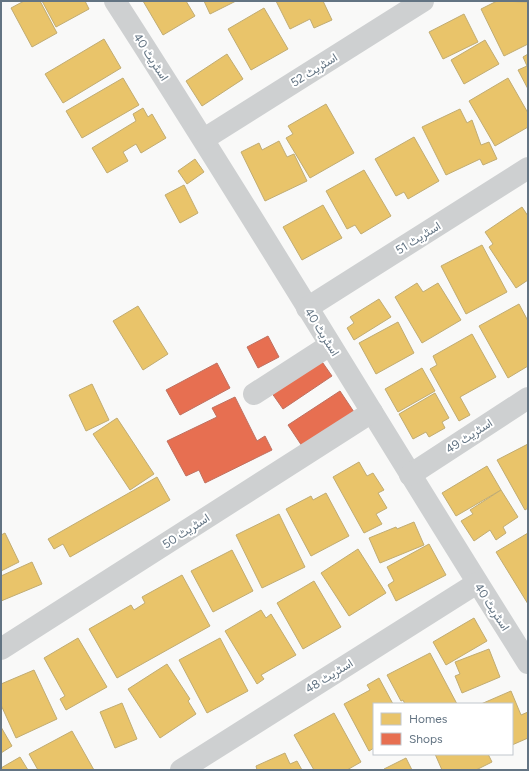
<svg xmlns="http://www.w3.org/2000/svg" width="529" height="771" font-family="Figtree,Vazirmatn,sans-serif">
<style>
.homes{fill:#e9c46a;stroke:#c1ac72}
.shops{fill:#e76f51;stroke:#bf7060}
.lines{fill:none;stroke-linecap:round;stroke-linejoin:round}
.minor{stroke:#ced0d1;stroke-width:22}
.labels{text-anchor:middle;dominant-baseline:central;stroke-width:4;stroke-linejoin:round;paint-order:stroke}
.street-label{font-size:12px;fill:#637483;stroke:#fff}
</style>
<rect width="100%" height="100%" fill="#f9f9f8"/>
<g class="homes">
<polygon points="24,1 40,1 57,33 32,47 11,8"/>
<polygon points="42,1 85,1 89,9 56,27"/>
<polygon points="143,1 186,1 195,16 163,35"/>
<polygon points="204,1 236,1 210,14"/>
<polygon points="276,1 323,1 332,20 314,28 310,19 290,29"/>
<polygon points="497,1 528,2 528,44 504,56 481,9"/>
<polygon points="264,8 288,49 251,70 228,29"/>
<polygon points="464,14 478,42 443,59 429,32"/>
<polygon points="104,39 121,68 63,103 45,74"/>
<polygon points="485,40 499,64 464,84 451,60"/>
<polygon points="227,54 243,79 202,106 186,81"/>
<polygon points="528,54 528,89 518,70 527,66 523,57"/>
<polygon points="123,78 139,105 82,138 66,111"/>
<polygon points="508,78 528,113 528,127 495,146 469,101"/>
<polygon points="326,104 354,153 310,178 286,138 293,134 288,126"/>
<polygon points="143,108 148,117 152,114 166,138 141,153 136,144 123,152 128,161 107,173 92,148 136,121 133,114"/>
<polygon points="460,109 467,123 472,120 481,145 489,142 497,159 483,165 480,159 446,175 422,127"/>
<polygon points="414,137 439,181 408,199 404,192 396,196 375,159"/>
<polygon points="279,141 287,157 294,154 307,181 265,201 241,152 259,143 262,150"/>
<polygon points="195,159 204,172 187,184 178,171"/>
<polygon points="364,170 391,216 361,234 355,225 347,229 326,191"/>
<polygon points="184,185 198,213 180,223 165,195"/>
<polygon points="323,205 342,238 302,260 283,227"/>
<polygon points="522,207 528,216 528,280 516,288 489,247 493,244 485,232"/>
<polygon points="482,245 507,292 466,314 441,266"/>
<polygon points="417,283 423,292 438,283 461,320 422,343 395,297"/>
<polygon points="379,299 391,317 354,340 347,328 354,323 350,317"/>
<polygon points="519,304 528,321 528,366 508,378 479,326"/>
<polygon points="138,306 168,354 143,370 113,321"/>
<polygon points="398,322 414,353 376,374 359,343"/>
<polygon points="472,334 496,377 460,397 470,415 459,421 430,369 437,365 433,356"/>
<polygon points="422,368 435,391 398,412 385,389"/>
<polygon points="92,384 109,420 86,431 69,395"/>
<polygon points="435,393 449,418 442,422 445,428 429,437 426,432 413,439 399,414"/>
<polygon points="117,418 154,474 130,490 93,434"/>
<polygon points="528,444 528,508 525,510 497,460"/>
<polygon points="359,462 367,476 373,473 384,490 378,493 387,508 376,514 382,524 364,533 333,477"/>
<polygon points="487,466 501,490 456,516 442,493"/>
<polygon points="157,477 170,500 70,557 63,544 54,549 48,539"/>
<polygon points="501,490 518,517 503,527 506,533 496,540 490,530 474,541 461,521 473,514 470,510"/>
<polygon points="326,493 349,536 311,556 286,509 311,496 313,500"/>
<polygon points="279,514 305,567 262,588 236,535"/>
<polygon points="414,522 424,545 380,563 369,538 396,527 397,529"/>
<polygon points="5,533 19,562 1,571 1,535"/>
<polygon points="528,533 528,604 496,552"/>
<polygon points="429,544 446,575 396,601 388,585 394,581 387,567"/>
<polygon points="358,549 386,593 349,616 321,573"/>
<polygon points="232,550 253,591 213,612 191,571"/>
<polygon points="32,562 42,584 1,601 1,576"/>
<polygon points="182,575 210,626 117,678 89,629 131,605 134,610 145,603 142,597"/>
<polygon points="314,581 341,627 303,649 277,603"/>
<polygon points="261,610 266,618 271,614 296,655 261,675 264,679 257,684 225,631"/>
<polygon points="474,618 487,641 446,665 433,642"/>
<polygon points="78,638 107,687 66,710 60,699 65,696 44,658"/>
<polygon points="220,638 248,691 207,713 179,660"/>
<polygon points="489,649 500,677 462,693 455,676 460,674 455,662"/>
<polygon points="430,653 457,704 405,704 403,700 401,701 387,675"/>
<polygon points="167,664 190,699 188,701 196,714 160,738 128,689"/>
<polygon points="34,670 57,719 16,738 1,705 1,684"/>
<polygon points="379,678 393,704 374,704 374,748 369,751 344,704 370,690 367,685"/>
<polygon points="511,691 521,715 528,712 528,738 512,745 512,704 481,704"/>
<polygon points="122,703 137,739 115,748 100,712"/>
<polygon points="334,713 361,762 347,770 314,770 294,735"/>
<polygon points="1,727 12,746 1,753"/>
<polygon points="72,731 94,770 38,770 29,754"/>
<polygon points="285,753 290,764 297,761 302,770 257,770 256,766"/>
<polygon points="435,754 488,754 492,762 476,770 442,770"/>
<polygon points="20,757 28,770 1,770 1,768"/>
<polygon points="406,758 412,770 384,770 384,769"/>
</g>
<g class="shops">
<polygon points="268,336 279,357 258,368 247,347"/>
<polygon points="318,356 332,376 283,409 269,389"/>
<polygon points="217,363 230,388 180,415 166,390"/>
<polygon points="340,391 354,412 302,446 288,425"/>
<polygon points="235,397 257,441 265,436 272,450 205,483 199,470 186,476 167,441 217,417 212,408"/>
</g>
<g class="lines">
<g class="minor">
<path d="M115,1C256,219 389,443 528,663"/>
<polyline points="204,139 423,1"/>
<polyline points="307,308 528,168"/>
<polyline points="254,394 330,345"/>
<polyline points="410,475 528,398"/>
<polyline points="1,649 372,412"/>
<polyline points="181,770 477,583"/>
</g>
</g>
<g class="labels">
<g class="street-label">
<text transform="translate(151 57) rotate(57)">اسٹریٹ 40</text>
<text transform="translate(314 70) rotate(-32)">اسٹریٹ 52</text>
<text transform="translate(418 238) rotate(-32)">اسٹریٹ 51</text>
<text transform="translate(322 332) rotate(58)">اسٹریٹ 40</text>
<text transform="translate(469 436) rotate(-33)">اسٹریٹ 49</text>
<text transform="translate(186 531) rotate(-33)">اسٹریٹ 50</text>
<text transform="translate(492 607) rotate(57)">اسٹریٹ 40</text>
<text transform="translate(329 676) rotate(-32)">اسٹریٹ 48</text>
</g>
</g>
<rect width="529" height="771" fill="none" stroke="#637483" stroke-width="4"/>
<rect x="373" y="703" width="140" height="52" fill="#ffffff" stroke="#c1c7cd"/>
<rect x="381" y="713" width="20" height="12" fill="#e9c46a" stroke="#c1c7cd"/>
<text x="409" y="723" font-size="12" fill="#637483">Homes</text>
<rect x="381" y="733" width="20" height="12" fill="#e76f51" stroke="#c1c7cd"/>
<text x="409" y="743" font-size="12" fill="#637483">Shops</text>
</svg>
